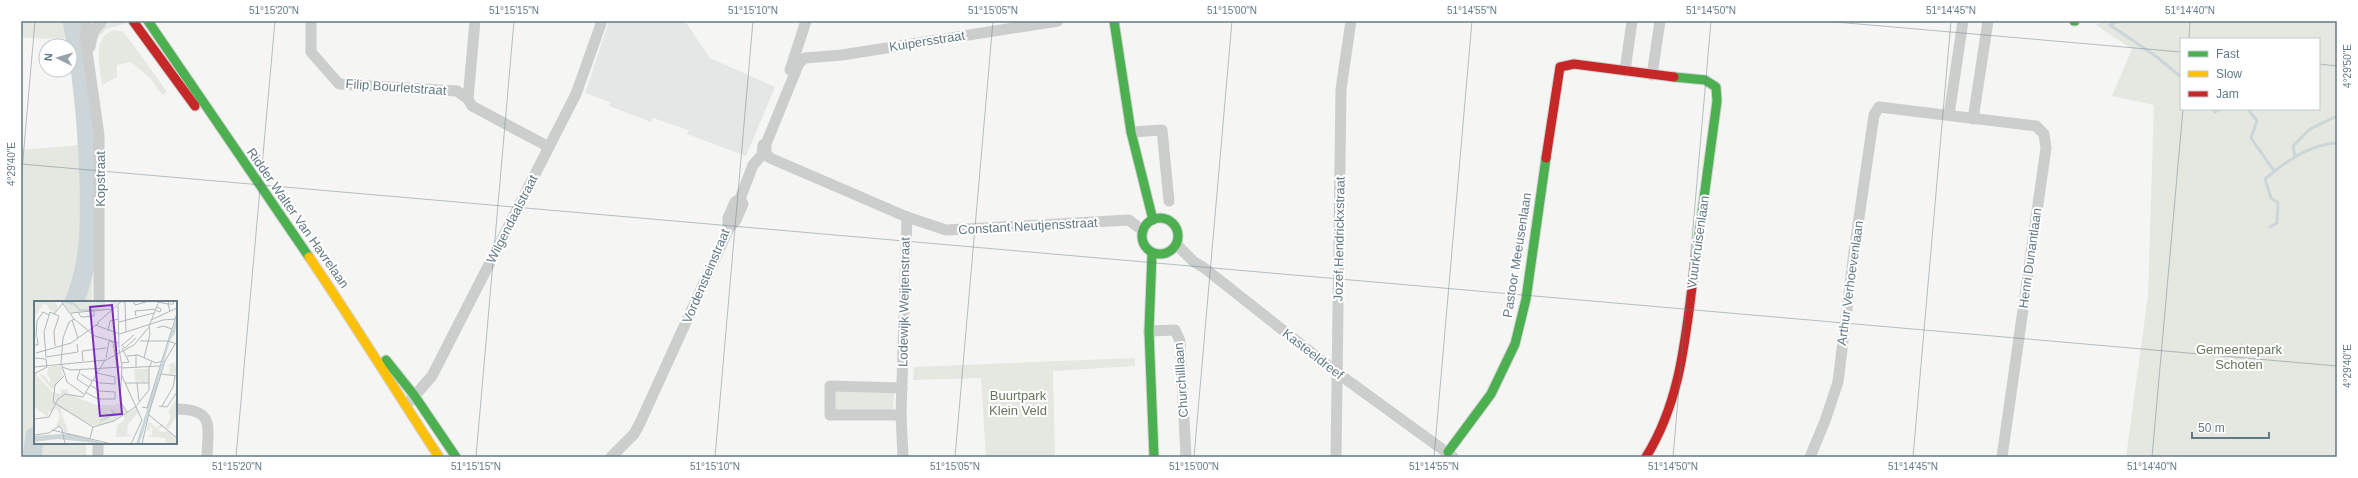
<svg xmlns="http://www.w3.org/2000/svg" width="2358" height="478" font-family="Arial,sans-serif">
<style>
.built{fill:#e5e6e6}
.green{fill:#e5e8e1;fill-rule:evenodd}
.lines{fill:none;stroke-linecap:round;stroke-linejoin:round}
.stream{stroke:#ccd6d8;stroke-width:3}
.river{stroke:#ccd6d8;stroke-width:19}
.fast-casing{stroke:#d1d3d3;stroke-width:11}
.slow-casing{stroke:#d1d3d3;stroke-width:11}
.jam-casing{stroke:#d1d3d3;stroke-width:11}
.street{stroke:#cccece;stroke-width:11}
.fast{stroke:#4caf50;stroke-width:9}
.slow{stroke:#ffc107;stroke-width:9}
.jam{stroke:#c62828;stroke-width:9}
.ticks{fill:none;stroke:#637985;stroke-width:1;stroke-opacity:0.45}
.labels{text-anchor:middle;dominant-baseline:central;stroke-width:4;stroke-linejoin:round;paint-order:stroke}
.street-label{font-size:13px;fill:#637985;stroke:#fff}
.park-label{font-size:13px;fill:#66775e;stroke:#fff}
.inset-river{fill:none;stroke:#ccd6d8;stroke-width:2}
.inset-road{fill:none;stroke:#aeb8bd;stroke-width:1}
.view{fill:#7b2cbf;fill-opacity:0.15;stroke:#7b2cbf;stroke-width:2}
.inset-edge{fill:none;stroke:#637985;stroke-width:2}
.neatline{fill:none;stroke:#637985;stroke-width:1.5}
.ticks-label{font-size:10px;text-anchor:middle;fill:#637985}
</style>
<rect width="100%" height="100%" fill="#f5f5f3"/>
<polygon class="built" points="609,21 685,21 710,58 775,87 746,156 687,134 688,130 653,118 651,122 609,106 610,102 585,93"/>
<g class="green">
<polygon points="21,21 71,21 73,39 21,38"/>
<polygon points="111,21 128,23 106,29 96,40 97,32"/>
<path d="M2103,21H2337V457H2126L2148,296L2154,105L2112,96L2132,49L2096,25ZM2181,39H2319V109H2181Z"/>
<path d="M115,30L123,32L129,39L167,92L162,95L151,79L131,62L117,65V77L102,85C100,67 91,35 115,30Z"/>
<polygon points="90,144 96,145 92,302 35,302 35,443 86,443 86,457 21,457 21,150"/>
<polygon points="1135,358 1135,366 1053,371 1055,457 986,457 981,378 913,380 914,367"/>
<polygon points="834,392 894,393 893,412 834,411"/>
</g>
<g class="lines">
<g class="stream">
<polyline points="2119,21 2110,25 2157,57 2181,77"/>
<polyline points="2212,109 2215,112 2221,109"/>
<polyline points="2248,109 2257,121 2251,138 2274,171"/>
<polyline points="2295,157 2293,146 2310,129 2337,116"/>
<path d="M2270,227L2277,223L2278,203L2271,198L2265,179C2285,162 2310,144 2337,143"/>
</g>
<g class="river">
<path d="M72,21C83,74 87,125 89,179C90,221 91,262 74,302"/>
<polyline points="32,457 35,436"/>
</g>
<defs>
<g id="fast">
<polyline points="148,21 309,257"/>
<polyline points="1114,21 1131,132 1153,220"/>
<polyline points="2074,21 2075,21"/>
<polyline points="1674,77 1705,80 1716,87 1717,101 1696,257"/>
<circle cx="1160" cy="236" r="18"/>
<polyline points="1152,253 1149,331 1154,457"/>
<polyline points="386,360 414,395 456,457"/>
<polyline points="1448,452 1491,394 1515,344 1526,299 1546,158"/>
</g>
<path id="slow" d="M309,257C354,323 395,390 439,457"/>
<g id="jam">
<polyline points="133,21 195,106"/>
<polyline points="1546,158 1560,67 1574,64 1674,77"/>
<path d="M1646,457C1684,396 1686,326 1696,257"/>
</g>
</defs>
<use href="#fast" class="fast-casing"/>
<use href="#slow" class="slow-casing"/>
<use href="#jam" class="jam-casing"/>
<g class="street">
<polyline points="87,21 85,37 99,135 99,302"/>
<polyline points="311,21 311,52 339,84 457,91 468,99 472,106 549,147"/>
<polyline points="1058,21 842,55 805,58 799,63 766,144 766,154 770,158 907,217 946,230 1129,220 1143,231"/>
<polyline points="90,47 93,32 102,21"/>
<polyline points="790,70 806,21"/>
<polyline points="1625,71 1632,21"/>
<polyline points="1652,75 1660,21"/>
<polyline points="468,99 475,21"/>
<polyline points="1949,115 1963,21"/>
<polyline points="1973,119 1988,21"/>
<polyline points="1131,132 1162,130 1169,201"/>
<polyline points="728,230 736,220 743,204 740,199"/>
<polyline points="1177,245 1194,262 1203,267 1336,372 1453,457"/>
<polyline points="1149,331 1175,330 1180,341 1186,457"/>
<polyline points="410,401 432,376 576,94 602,21"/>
<path d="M176,409C215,409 208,426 207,457"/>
<polyline points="901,415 830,415 830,386 902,388"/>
<polyline points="98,457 98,443"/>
<polyline points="611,457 634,434 640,423 728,230 728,218 735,202 740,199 753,165 762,155 763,145"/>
<polyline points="903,457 901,415 907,217"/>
<polyline points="1336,457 1341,89 1351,21"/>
<polyline points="1810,457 1825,421 1838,382 1854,252 1874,115 1879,107 2036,126 2044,134 2046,148 2002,457"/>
</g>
<use href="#fast" class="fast"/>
<use href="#slow" class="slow"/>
<use href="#jam" class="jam"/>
</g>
<path class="ticks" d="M1824,21L2181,52M2189,39L2190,21M2319,64L2337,66M21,164L2337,366M21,182L35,21M236,457L275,21M476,457L514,21M715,457L753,21M955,457L993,21M1194,457L1232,21M1434,457L1472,21M1673,457L1711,21M1913,457L1951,21M2152,457L2183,109"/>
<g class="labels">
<g class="street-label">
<text transform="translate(927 41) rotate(-9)">Kuipersstraat</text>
<text transform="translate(396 87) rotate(4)">Filip Bourletstraat</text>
<text transform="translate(100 179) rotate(-90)">Kopstraat</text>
<text transform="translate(298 218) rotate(55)">Ridder Walter Van Havrelaan</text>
<text transform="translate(512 219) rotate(-63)">Wilgendaalstraat</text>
<text transform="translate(1028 226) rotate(-3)">Constant Neutjensstraat</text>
<text transform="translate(1339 239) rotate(-89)">Jozef Hendrickxstraat</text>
<text transform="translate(1698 242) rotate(-82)">Vuurkruisenlaan</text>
<text transform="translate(1517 255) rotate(-81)">Pastoor Meeusenlaan</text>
<text transform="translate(2030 258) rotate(-82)">Henri Dunantlaan</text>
<text transform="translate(706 276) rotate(-67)">Vordensteinstraat</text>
<text transform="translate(1850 283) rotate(-82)">Arthur Verhoevenlaan</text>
<text transform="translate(904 302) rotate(-89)">Lodewijk Weijtenstraat</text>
<text transform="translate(1313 354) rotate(38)">Kasteeldreef</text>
<text transform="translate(1181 380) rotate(-94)">Churchilllaan</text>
</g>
<g class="park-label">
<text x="2239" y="349">Gemeentepark<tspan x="2239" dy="15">Schoten</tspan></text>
<text x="1018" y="395">Buurtpark<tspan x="1018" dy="15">Klein Veld</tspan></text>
</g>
</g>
<g transform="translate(34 301)">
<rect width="143" height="143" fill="#f5f5f3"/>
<path d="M1,0H20L24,6L21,12L14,7V4L9,3L0,18ZM28,0H87L77,7L76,1H71L72,9L37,12ZM140,61L143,67V74L135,73L136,66L133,65ZM27,64L29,76L18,89L5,73L11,75L15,81L17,80L13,73L14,66ZM100,68H115V82L101,81ZM2,73L18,91L27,93V89L34,88V93L62,104H82L85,101L92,111L81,119L67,124H57L26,107L34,131H30L29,128L22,125L26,115L24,109L20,107L17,112L15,109L14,116L0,106V74ZM143,97V120L141,118L134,128L132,126L136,117L135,110ZM103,107L105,111L94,123L93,133L99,135L82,136L83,125L91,118L89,115ZM115,120L122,127L128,123L130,125L124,128L127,131L135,130L143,137V143H132V137L116,136L114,133L118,135V128L116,123V129L113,130V125Z" fill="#e5e8e1"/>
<path d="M143,15L141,32L136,40L108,135L105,143H102ZM27,133H37L72,143L23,138L0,141V135Z" fill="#ccd6d8"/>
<path class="inset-river" d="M29,0L40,3L46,9H66M66,120L81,113L77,109"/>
<path class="inset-road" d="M27,0L40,18L61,35L85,42M88,0L91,2L92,31M99,0L101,4L112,1M124,1L134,3L135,0M84,5L85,47M121,9L126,11L127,8L123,6M136,10L134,3H139L140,0M44,11L47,16L60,15V10M37,12L78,8M20,13L29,2M102,15L101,10L122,8M40,18L35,21L29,37L27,62L33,81L50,93M38,19L44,37M117,19L143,7M85,21L120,12M63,22L88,0M61,24L86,33L129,19L141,18M123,27L129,25L138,28M74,30L76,20L85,18M2,36L3,20L9,11L15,14M106,40H134L143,43M0,44H4L3,36M21,45L20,30L25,15L16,11L10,31L12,56L44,51L43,43M87,45L100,34M89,45L91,47L102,37M85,48L88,65L86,100L93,111M2,52L37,42L65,22M93,55L104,54L122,62L128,60M0,57L12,58L13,66L0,73M72,57L75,40L79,41L83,66M110,57L116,33L115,25L125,0M49,60L48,50L72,47M87,62L95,61L88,47M0,66L72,59L100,44L115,26M28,66L37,69L88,66M88,67L126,65M102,67V54M46,69L43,78L55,86M47,73L58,80M87,73L108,119L97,143M127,73L143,75M30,75L21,84L19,101L59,126M59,79L66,82L81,83V76L63,72M91,82H115M103,82L105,100M51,91L64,98H81V91L66,90L56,84M103,104L115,89V67L118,60M125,105L133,106L143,91M128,105L139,86L141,75M108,106L113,107L143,12M115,114L143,137M0,118L15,116L24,98L31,93L49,96L71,59M18,129L61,139M0,134L15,132L25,125L28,128L31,143M56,137L59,126L80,120L103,105M61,139L77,143M108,143L115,112L131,60L141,43"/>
<path class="view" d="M78,4L88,113L66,115L56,6Z"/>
<rect width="143" height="143" class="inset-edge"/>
</g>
<rect width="2358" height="478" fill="none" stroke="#ffffff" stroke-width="44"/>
<rect x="2180" y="38" width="140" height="72" fill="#ffffff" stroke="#c1c9ce"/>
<rect x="2188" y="51" width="20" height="6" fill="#4caf50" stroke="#c1c9ce"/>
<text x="2216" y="58" font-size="12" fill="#637985">Fast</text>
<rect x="2188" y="71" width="20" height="6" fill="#ffc107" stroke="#c1c9ce"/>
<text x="2216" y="78" font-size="12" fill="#637985">Slow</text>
<rect x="2188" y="91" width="20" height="6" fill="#c62828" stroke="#c1c9ce"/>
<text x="2216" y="98" font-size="12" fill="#637985">Jam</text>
<g transform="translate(58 58) rotate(275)"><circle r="19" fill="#ffffff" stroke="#c1c9ce"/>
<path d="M0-3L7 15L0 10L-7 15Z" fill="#96a4ac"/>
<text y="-6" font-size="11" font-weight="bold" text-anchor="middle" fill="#637985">N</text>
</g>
<path d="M2192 432v6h77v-6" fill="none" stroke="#637985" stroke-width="2"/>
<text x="2198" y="432" font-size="12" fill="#637985" stroke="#ffffff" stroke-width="3" paint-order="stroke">50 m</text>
<rect x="22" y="22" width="2314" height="434" class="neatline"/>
<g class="ticks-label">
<text x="274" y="14">51°15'20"N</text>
<text x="514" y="14">51°15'15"N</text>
<text x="753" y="14">51°15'10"N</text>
<text x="993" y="14">51°15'05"N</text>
<text x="1232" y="14">51°15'00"N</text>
<text x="1472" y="14">51°14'55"N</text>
<text x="1711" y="14">51°14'50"N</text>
<text x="1951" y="14">51°14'45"N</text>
<text x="2190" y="14">51°14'40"N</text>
<text transform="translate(2347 66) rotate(-90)" y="4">4°29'50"E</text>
<text transform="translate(11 164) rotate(-90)" y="4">4°29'40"E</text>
<text transform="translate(2347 366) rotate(-90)" y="4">4°29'40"E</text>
<text x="237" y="470">51°15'20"N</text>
<text x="476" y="470">51°15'15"N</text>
<text x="715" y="470">51°15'10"N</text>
<text x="955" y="470">51°15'05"N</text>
<text x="1194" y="470">51°15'00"N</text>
<text x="1434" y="470">51°14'55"N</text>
<text x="1673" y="470">51°14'50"N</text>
<text x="1913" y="470">51°14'45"N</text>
<text x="2152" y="470">51°14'40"N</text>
</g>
</svg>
